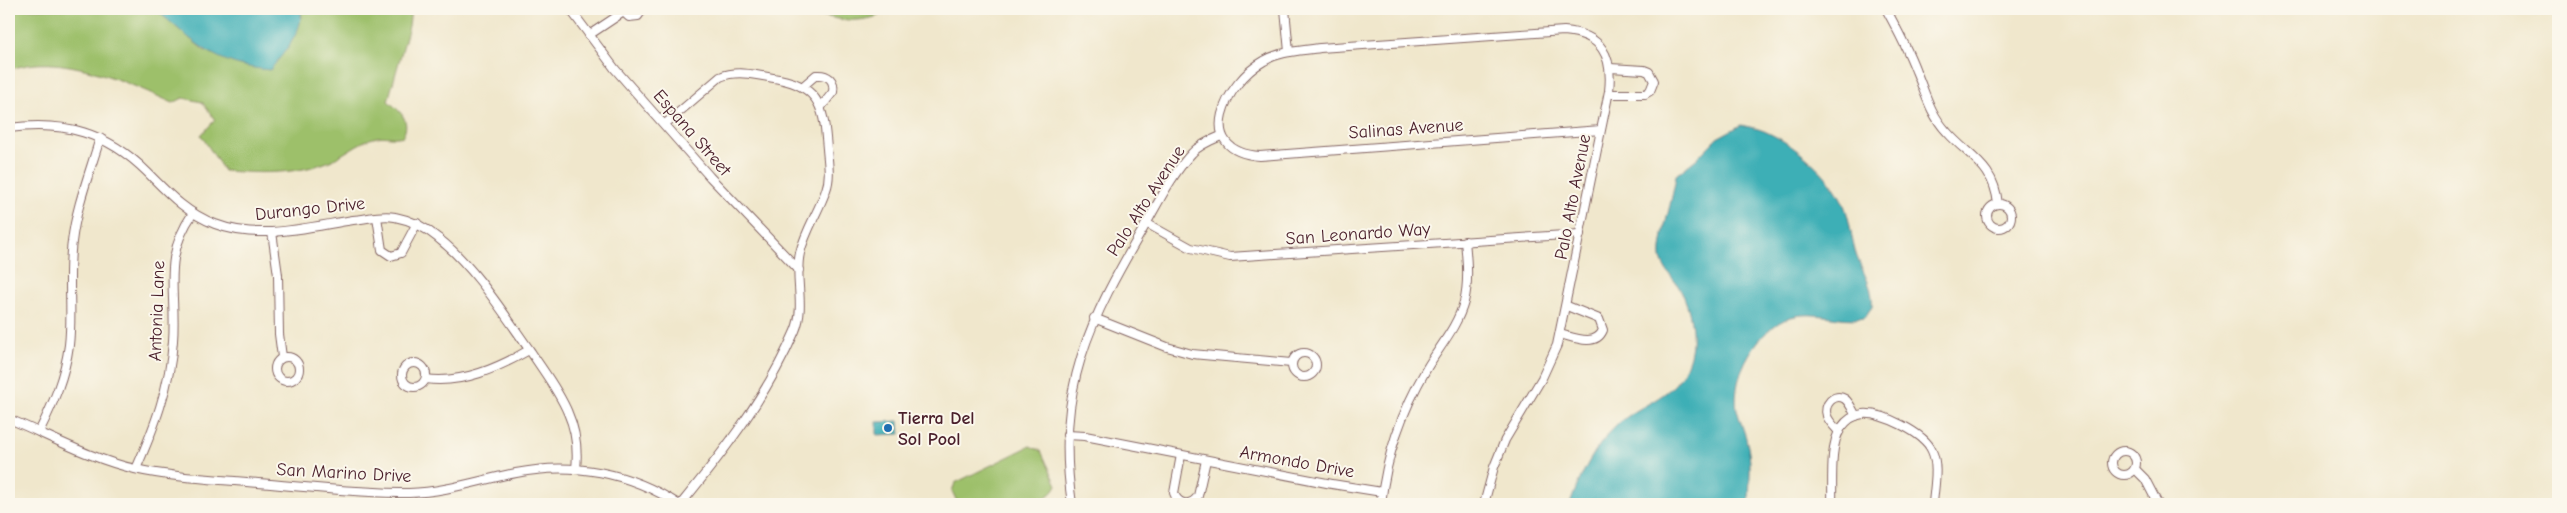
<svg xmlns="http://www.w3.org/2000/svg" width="2567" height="513" font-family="'Comic Neue',sans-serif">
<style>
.green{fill:#9dc06a;stroke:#74704a}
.water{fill:#3eafb6;stroke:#446770}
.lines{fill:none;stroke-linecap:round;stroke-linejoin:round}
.street-casing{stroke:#846563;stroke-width:10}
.street{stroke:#fff;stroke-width:8}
.poi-dot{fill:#1f6fb2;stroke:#fbf7ec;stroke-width:2}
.labels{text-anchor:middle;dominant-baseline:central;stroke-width:4;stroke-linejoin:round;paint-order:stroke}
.street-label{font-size:18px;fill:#4a1f2b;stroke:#fbf7ec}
.poi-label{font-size:18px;font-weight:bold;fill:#4a1f2b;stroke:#fbf7ec;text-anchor:start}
</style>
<rect width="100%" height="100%" fill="#fbf7ec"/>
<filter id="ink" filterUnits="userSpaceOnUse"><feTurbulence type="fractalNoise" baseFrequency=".02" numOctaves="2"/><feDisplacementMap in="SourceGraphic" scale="10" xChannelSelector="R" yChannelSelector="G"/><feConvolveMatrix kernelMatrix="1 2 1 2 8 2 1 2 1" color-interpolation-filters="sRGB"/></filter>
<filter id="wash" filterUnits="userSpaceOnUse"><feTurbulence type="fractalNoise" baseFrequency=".0096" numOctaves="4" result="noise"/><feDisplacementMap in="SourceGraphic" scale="20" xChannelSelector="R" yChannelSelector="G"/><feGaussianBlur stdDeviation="1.12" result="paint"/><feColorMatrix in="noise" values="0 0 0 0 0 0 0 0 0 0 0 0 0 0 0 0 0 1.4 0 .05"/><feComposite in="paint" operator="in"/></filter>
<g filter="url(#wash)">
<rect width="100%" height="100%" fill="#f0e7cc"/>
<g class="green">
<path d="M9,9H155L205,51L302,18L301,9H411L409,26L388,101C400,111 411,120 403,136C393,139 386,135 377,137C357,141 342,158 322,164C290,175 257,173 224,171L201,135L215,120L202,102L183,98L173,103C126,82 59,50 9,70Z"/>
<path d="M800,9H892C862,28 831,19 800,9Z"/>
<path d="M1030,446L1041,451L1057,485C1044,513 986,504 958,504L952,491L955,483Z"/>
</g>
<g class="water">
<path d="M155,9H301C304,31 283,54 270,70C213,65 196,43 155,9Z"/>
<path d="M1741,125C1748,127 1757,128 1764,131C1793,143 1832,175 1844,205C1851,222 1851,240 1857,257C1864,275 1874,288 1872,307L1864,318C1840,322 1814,310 1791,317C1757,329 1731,375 1737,410C1740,422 1746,434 1748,447C1752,465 1749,486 1749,504H1570C1580,476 1594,447 1616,426C1643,400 1676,400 1689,359C1696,337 1691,309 1680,289C1674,278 1663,270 1661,257C1659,239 1674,196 1676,175L1695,160L1717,138Z"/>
<polygon points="899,421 900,434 877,435 877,422"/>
</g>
</g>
<g filter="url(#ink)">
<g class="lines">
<defs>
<g id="street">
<polyline points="570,9 615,69 710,177 799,270"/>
<polyline points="620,9 629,17 638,16 643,9"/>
<polyline points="1285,9 1289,52"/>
<path d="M1886,9C1897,29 1908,50 1916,71C1925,92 1930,114 1947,132C1970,158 1994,165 1998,204"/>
<polyline points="589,35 622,13"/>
<path d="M802,87L816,75C828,74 835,80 833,92L821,107"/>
<polyline points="1609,94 1645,94 1650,91 1654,81 1649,72 1644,70 1610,68"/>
<path d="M665,124L720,77C739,69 760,76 779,79C822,87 824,112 827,149C828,162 831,177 826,190C819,211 805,231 800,253C794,279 806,305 795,331C767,396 725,450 681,504"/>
<path d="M9,128C64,121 107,132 147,172C168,193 186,213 215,224C259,241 308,227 353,220C367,219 381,214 395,217C411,220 425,227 438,238C475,267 504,314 531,352C544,372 559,391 568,413C576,431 578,450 576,469"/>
<circle cx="1999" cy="216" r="12"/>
<polyline points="377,217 382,250 391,256 401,253 417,223"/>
<polyline points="1146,223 1191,248 1230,257 1580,234"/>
<polyline points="272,232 278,275 279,334 282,357"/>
<polyline points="1094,318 1167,347 1192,354 1291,363"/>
<path d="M1560,334C1575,338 1596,347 1603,330L1599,319L1567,306"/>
<circle cx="1304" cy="365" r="12"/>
<circle cx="287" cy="369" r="12"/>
<circle cx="414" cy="375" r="12"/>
<path d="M426,379C462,384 498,368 529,350"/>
<path d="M9,419C50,436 91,459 135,469C175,478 217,479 258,483C308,487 359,493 409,493C446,492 480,480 516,473C573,461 631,473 678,504"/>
<path d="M39,432C53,404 65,376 69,345C73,311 67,276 72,242C76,207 90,172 100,138"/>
<path d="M1839,432C1835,427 1829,422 1827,416C1823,405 1834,392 1845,399C1850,403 1853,411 1856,416"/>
<polyline points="1067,435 1085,436 1332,484 1382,492"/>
<circle cx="2124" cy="463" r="12"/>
<path d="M1181,455L1174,493C1178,505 1191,507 1198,496L1206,460"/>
<path d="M136,469C154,428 170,387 173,341C177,290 161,260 193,213"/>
<polyline points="2135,469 2145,479 2158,504"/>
<path d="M1072,504C1055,388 1089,321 1146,224C1159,201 1173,173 1192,153C1199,145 1211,140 1221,136"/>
<path d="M1381,504C1386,457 1403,409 1427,368C1440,346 1457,327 1464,302C1469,282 1467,261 1465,241"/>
<path d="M1484,504L1494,467L1505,440L1542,378L1557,345L1609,91C1613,56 1602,34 1564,31L1320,48C1301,51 1280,51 1264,61C1226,82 1191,151 1260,156L1601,130"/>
<path d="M1832,504C1833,484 1829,445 1841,428C1846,421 1854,415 1863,414C1881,412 1925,433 1932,451C1939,466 1934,488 1933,504"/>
</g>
</defs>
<use href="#street" class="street-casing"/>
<use href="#street" class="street"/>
</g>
</g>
<circle class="poi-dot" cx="888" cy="428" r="5"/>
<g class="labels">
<g class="street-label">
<text transform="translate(1406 129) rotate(-4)">Salinas Avenue</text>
<text transform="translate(692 133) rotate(49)">Espana Street</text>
<text transform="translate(1573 197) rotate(-79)">Palo Alto Avenue</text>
<text transform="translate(1146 201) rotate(-57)">Palo Alto Avenue</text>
<text transform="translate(310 209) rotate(-6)">Durango Drive</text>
<text transform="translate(1358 234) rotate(-4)">San Leonardo Way</text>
<text transform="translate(157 311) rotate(-88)">Antonia Lane</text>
<text transform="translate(1297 462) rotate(10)">Armondo Drive</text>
<text transform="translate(344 473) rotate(3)">San Marino Drive</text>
</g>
<g class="poi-label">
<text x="898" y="418">Tierra Del<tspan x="898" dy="21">Sol Pool</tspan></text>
</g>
</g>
<rect width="2567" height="513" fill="none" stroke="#fbf7ec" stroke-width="30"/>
</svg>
